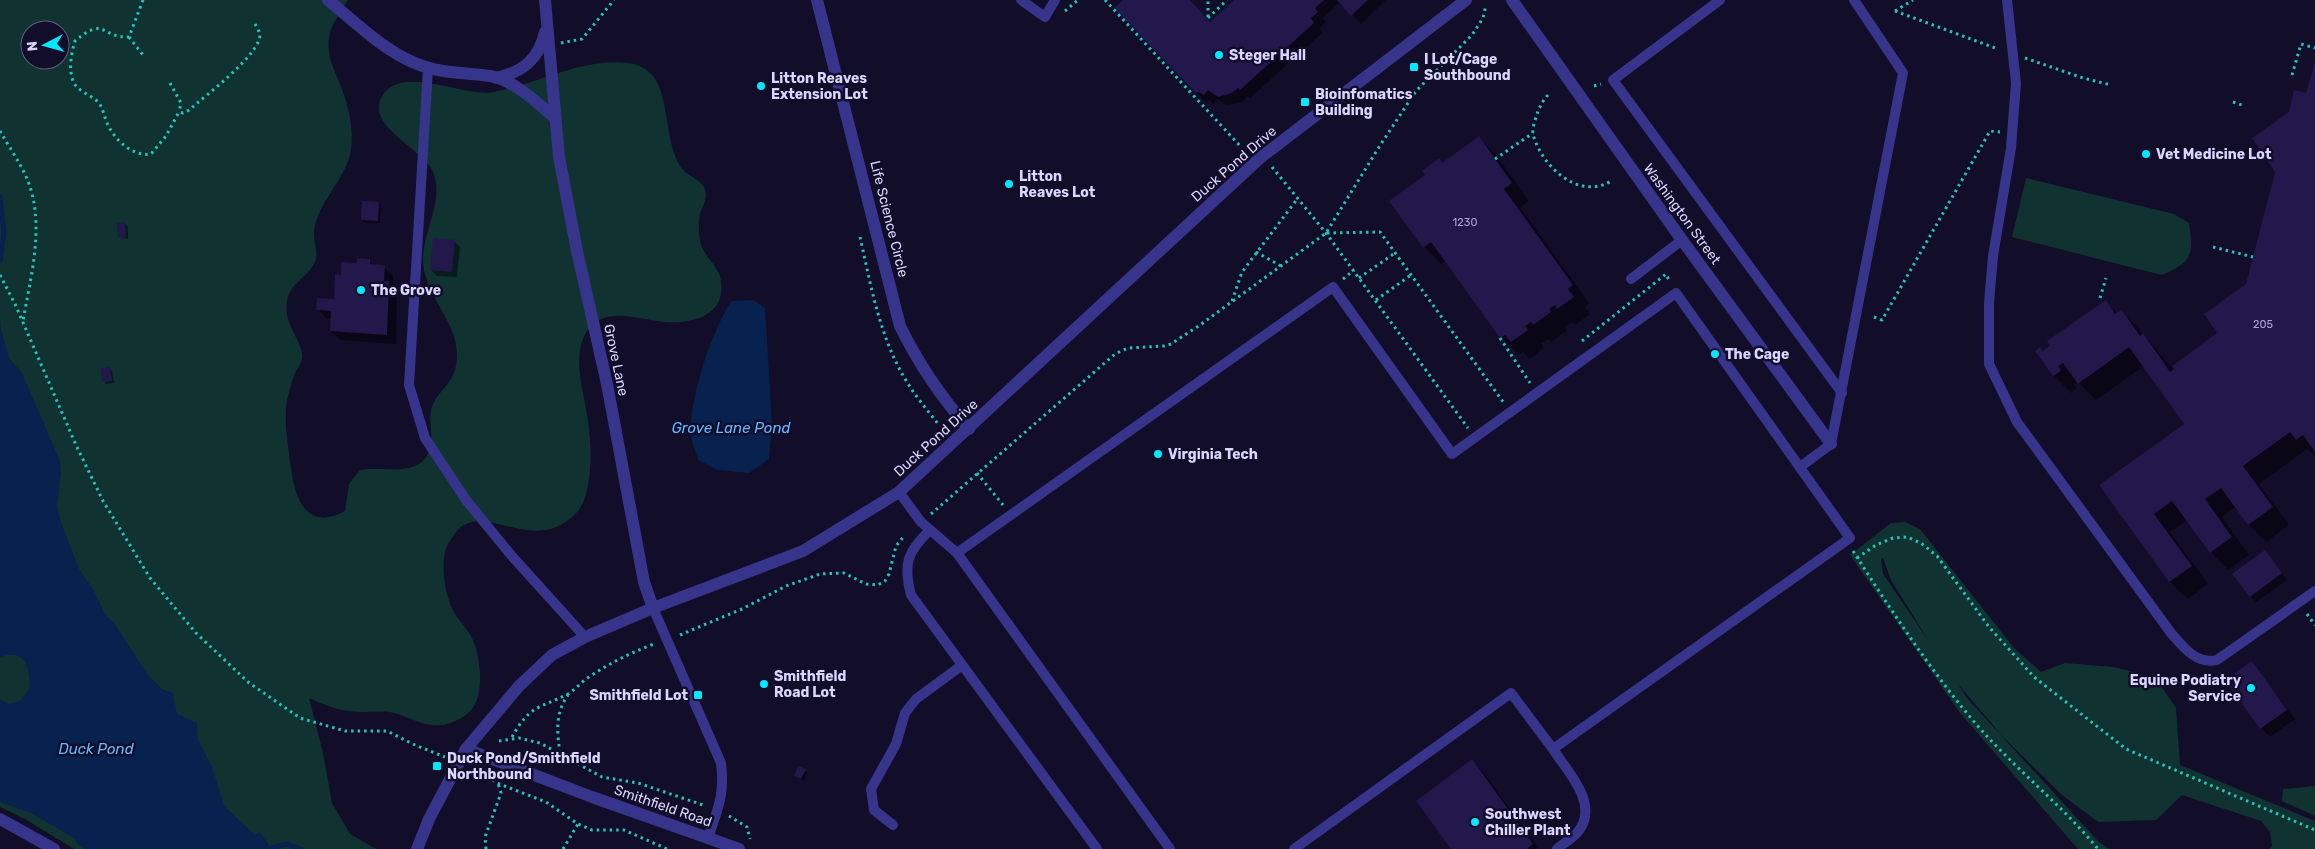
<svg xmlns="http://www.w3.org/2000/svg" width="2315" height="849" font-family="Rubik,sans-serif">
<style>
.green{fill:#103332;fill-rule:evenodd}
.water{fill:#07224e}
.shadow{fill:#0007}
.lines{fill:none;stroke-linecap:round;stroke-linejoin:round}
.stream{stroke:#07224e;stroke-width:5}
.building{fill:#22184b}
.path{stroke:#24c4b9;stroke-width:3;stroke-dasharray:2.5 4;stroke-linecap:butt}
.service{stroke:#37348c;stroke-width:10}
.minor{stroke:#37348c;stroke-width:12}
.tertiary{stroke:#37348c;stroke-width:12}
.poi-dot{fill:#01e8ff;stroke:#120d29;stroke-width:2}
.labels{text-anchor:middle;dominant-baseline:central;stroke-width:5;stroke-linejoin:round;paint-order:stroke}
.number-label{font-size:11px;fill:#aba6d2}
.poi-label{font-size:14px;font-weight:bold;fill:#d9d5ff;stroke:#120d29;text-anchor:start}
.street-label{font-size:14px;fill:#d9d5ff;stroke:#120d29}
.water-label{font-size:15px;font-style:italic;fill:#63b8ff;stroke:#120d29}
</style>
<rect width="100%" height="100%" fill="#120d29"/>
<g class="green">
<path d="M0,0H348C342,10 333,22 330,33C325,52 333,67 340,84C348,104 354,128 351,150C346,180 317,202 314,232C313,243 319,251 315,262C309,275 295,281 289,294C278,322 305,341 302,359C301,364 297,369 295,373C291,384 287,397 286,409C285,424 287,440 289,454C293,487 300,535 345,511L349,484L360,470C383,466 425,479 430,446C433,434 429,421 431,409C435,394 451,385 455,370C467,326 422,299 423,258C423,230 447,196 431,168C420,149 367,125 381,98C399,62 464,98 494,92C537,84 583,57 628,63C662,67 663,100 668,126C670,139 674,160 683,170C689,176 699,179 704,187C709,197 703,204 700,214C698,221 699,232 700,241C703,257 719,265 721,281C726,315 693,324 665,322C637,320 599,302 583,339C573,363 585,396 588,421C591,443 592,463 588,485C586,497 582,509 572,517C535,550 493,511 466,524C458,527 453,536 448,544C439,561 445,598 455,614C462,624 471,633 475,645C481,664 485,701 467,714C461,719 450,724 442,725C426,727 413,719 398,714C386,710 374,712 362,712C343,712 326,706 309,698L323,753L332,803L350,834L376,849H74L25,819L0,807ZM30,30H60V60H30Z"/>
<path d="M2026,178L2174,214L2189,223C2194,255 2192,262 2162,275L2012,237Z"/>
<path d="M1905,522L1920,529L2014,648L2041,672L2065,663L2113,667L2155,677L2176,708L2180,765L2315,821V849H2269L2272,846L2270,832L2261,821L2182,795L2156,820L2098,822L2062,795L1998,732L2098,841L2109,849H2078L1960,713L1850,555L1891,523ZM1883,558L1891,580L1930,643L1883,574L1881,559ZM1958,684L1998,731V732L1967,698Z"/>
<polygon points="2315,786 2315,816 2282,801 2283,789"/>
</g>
<g class="water">
<path d="M754,300L765,308L766,323L772,425L769,459L749,473L718,470L698,460C696,451 690,439 690,430C693,389 710,336 731,301Z"/>
<path d="M0,317L1,329L9,358L22,373L60,461L61,473L57,507L61,522L79,569L93,589L105,614L114,623L147,674L162,689L173,693L177,714L197,723L198,740L212,767L224,806L255,835L260,832L272,849H86L77,844L76,839L31,813L0,802V699L9,704L20,701L30,688C29,668 26,647 0,657Z"/>
</g>
<g class="shadow">
<polygon points="1125,0 1189,0 1211,23 1236,0 1386,0 1361,24 1340,2 1323,18 1326,22 1320,27 1322,33 1250,98 1248,96 1242,102 1228,105 1217,99 1213,104 1209,100 1206,102 1197,93"/>
<polygon points="2315,65 2315,456 2307,449 2259,484 2289,525 2266,542 2249,525 2236,506 2222,517 2249,555 2228,570 2211,552 2187,520 2170,532 2208,584 2188,599 2170,582 2101,485 2186,424 2144,366 2096,400 2078,382 2074,384 2077,388 2071,393 2054,376 2043,352 2105,302 2118,314 2122,311 2139,329 2172,368 2219,334 2247,284 2290,112 2307,95"/>
<polygon points="1479,138 1496,155 1529,201 1520,207 1589,303 1585,307 1590,314 1575,325 1572,322 1565,327 1567,330 1551,342 1549,339 1541,344 1544,348 1530,359 1523,352 1519,355 1501,337 1446,261 1441,264 1424,247 1427,176 1439,160 1443,164"/>
<polygon points="379,203 381,206 380,223 365,223 362,220"/>
<polygon points="125,224 128,226 128,239 118,236"/>
<polygon points="454,241 460,247 457,277 437,276 431,270"/>
<polygon points="369,260 375,266 384,267 393,276 393,287 397,291 396,344 340,340 331,331 332,319 327,319 318,309 335,301 342,276 358,264"/>
<polygon points="110,369 112,371 114,383 106,384 104,381"/>
<polygon points="2265,552 2287,580 2256,602 2250,596"/>
<polygon points="2251,662 2295,719 2270,737 2261,728"/>
<polygon points="1472,761 1484,773 1539,849 1453,849"/>
<polygon points="805,770 807,773 804,781 795,776"/>
</g>
<g class="lines">
<g class="stream">
<polyline points="0,196 4,233 0,261"/>
<polyline points="266,849 287,844 301,849"/>
</g>
</g>
<g class="building">
<polygon points="1123,0 1190,0 1210,22 1234,0 1324,0 1315,8 1318,12 1311,18 1314,23 1240,90 1238,88 1232,93 1218,97 1208,90 1204,95 1199,92 1196,93 1114,8"/>
<polygon points="1337,0 1368,0 1351,16"/>
<polygon points="2315,62 2315,452 2303,435 2296,440 2290,432 2243,466 2273,507 2248,525 2221,488 2205,499 2232,537 2210,553 2172,501 2154,514 2192,566 2169,582 2099,485 2184,424 2129,347 2078,384 2063,363 2058,366 2061,371 2053,376 2035,351 2040,347 2043,351 2050,346 2047,341 2106,300 2115,314 2122,310 2140,336 2143,333 2170,372 2174,369 2172,366 2217,333 2204,314 2246,284 2275,172 2252,138 2289,112 2294,90 2306,93"/>
<polygon points="1479,136 1512,183 1504,189 1573,285 1568,289 1574,297 1557,309 1555,305 1549,309 1551,312 1533,325 1531,322 1525,326 1528,330 1511,342 1505,335 1500,338 1431,242 1423,248 1389,201 1425,175 1422,171 1439,158 1442,163"/>
<polygon points="362,201 379,202 378,221 361,220"/>
<polygon points="125,222 126,237 118,238 117,223"/>
<polygon points="433,238 455,240 452,272 430,270"/>
<polygon points="357,258 370,259 370,264 385,265 384,281 389,281 387,335 330,331 331,311 316,310 317,298 334,299 335,274 341,275 341,262 357,263"/>
<polygon points="110,367 112,381 102,382 101,368"/>
<polygon points="2265,550 2282,573 2250,597 2232,574"/>
<polygon points="2252,661 2287,710 2260,729 2225,680"/>
<polygon points="1472,759 1533,844 1527,849 1451,849 1416,801"/>
<polygon points="798,766 806,769 801,779 794,776"/>
</g>
<g class="lines">
<g class="path">
<path d="M143,0L129,37C100,38 106,15 75,41C71,54 68,71 74,83C78,91 91,95 98,102C104,109 104,118 109,127C117,142 134,157 151,154L166,136L179,112L183,113L189,110C205,96 261,54 260,34C259,31 257,27 255,24"/>
<polyline points="1105,0 1242,148"/>
<polyline points="1065,11 1078,0"/>
<polyline points="1895,11 1998,49"/>
<polyline points="1895,11 1913,0"/>
<polyline points="1208,17 1208,0"/>
<polyline points="1208,18 1227,0"/>
<polyline points="129,37 143,55"/>
<polyline points="561,43 582,39 614,0"/>
<polyline points="2025,58 2083,78 2111,85"/>
<polyline points="2292,75 2301,44 2315,48"/>
<polyline points="170,83 181,103 179,112"/>
<polyline points="1594,86 1601,84"/>
<path d="M1548,95C1543,100 1541,105 1538,111C1536,118 1532,127 1533,134C1541,166 1579,201 1611,181"/>
<polyline points="2233,102 2242,105"/>
<path d="M0,131C9,147 21,164 28,181C45,226 31,275 23,321"/>
<polyline points="1495,159 1533,133"/>
<polyline points="1272,167 1326,233 1468,428"/>
<polyline points="1327,233 1380,232 1504,403"/>
<path d="M860,237C871,286 880,339 907,382C916,397 928,411 939,425"/>
<polyline points="2213,247 2253,257"/>
<polyline points="1256,252 1281,266"/>
<polyline points="0,275 15,304 76,445 103,501 150,578 196,633 248,682 300,718 345,731 387,731 415,745 445,757"/>
<polyline points="1359,278 1395,253"/>
<polyline points="1343,279 1354,270"/>
<polyline points="2100,298 2106,278"/>
<polyline points="1376,300 1411,275"/>
<polyline points="1232,301 1242,272 1298,198"/>
<polyline points="1874,317 1882,320 1990,131 2000,132"/>
<polyline points="1500,338 1530,383"/>
<polyline points="1582,341 1666,274 1670,282"/>
<polyline points="977,473 1003,505"/>
<polyline points="931,514 1115,354 1128,348 1164,346 1171,344 1200,325 1326,233 1379,147 1416,91 1472,35 1483,18 1486,5"/>
<path d="M1853,551C1891,610 1930,670 1976,724C2014,768 2061,804 2098,849"/>
<polyline points="1857,558 1876,545 1893,538 1907,537 1921,543 1937,556 1989,627 2034,677 2126,749 2315,830"/>
<polyline points="2307,614 2315,625"/>
<polyline points="680,635 742,609 786,586 820,574 844,573 866,584 878,585 885,581 889,574 896,546 905,535"/>
<path d="M512,737C530,705 538,709 568,694C575,690 581,682 589,677C610,663 630,653 654,644"/>
<polyline points="499,741 519,738 540,743 602,777 638,783 706,806"/>
<path d="M560,753C557,732 555,713 568,695"/>
<polyline points="487,776 497,783 546,802 578,824 592,830 624,830 667,849"/>
<polyline points="729,816 747,827 750,839"/>
<polyline points="486,849 485,837 501,793 498,783"/>
<polyline points="563,849 578,824"/>
</g>
<g class="service">
<polyline points="1021,0 1045,17 1055,0"/>
<polyline points="1720,0 1613,80 1842,393"/>
<path d="M2007,0L2016,83L2011,148L1993,256L1989,303V364L2017,422L2171,633C2183,647 2197,665 2217,660L2315,591"/>
<polyline points="428,68 409,385 425,438 466,500 511,555 585,637"/>
<polyline points="1631,279 1682,240"/>
<polyline points="1800,467 1831,444 1903,73 1854,0"/>
<polyline points="899,492 921,522 957,553"/>
<path d="M930,530C907,552 903,564 911,595L1097,849"/>
<path d="M653,608L721,763C725,795 718,808 708,838"/>
<path d="M1553,749C1567,771 1598,802 1580,829C1575,837 1564,843 1557,849"/>
<polyline points="893,825 874,810 871,789 896,744 905,713 916,699 961,666"/>
<polyline points="1170,849 957,553 1333,287 1452,454 1676,293 1850,538 1553,749 1511,693 1294,849"/>
</g>
<g class="minor">
<path d="M328,0C355,22 383,50 415,63C439,74 465,72 490,76C514,80 536,102 554,117"/>
<polyline points="545,0 559,157 577,251 607,384 644,582 653,608"/>
<path d="M817,0L900,326C918,363 942,398 969,429"/>
<polyline points="1512,0 1682,240 1831,444"/>
<path d="M496,78C523,72 539,59 545,32"/>
<polyline points="466,749 592,797 739,849"/>
</g>
<g class="tertiary">
<polyline points="0,819 54,849"/>
<polyline points="417,849 429,819 466,749 519,686 552,655 585,637 653,608 803,551 899,492 1260,158 1466,0"/>
</g>
</g>
<g class="poi-dot">
<circle cx="1219" cy="55" r="5"/>
<rect x="1409" y="62" width="10" height="10" rx="2.5"/>
<circle cx="761" cy="86" r="5"/>
<rect x="1300" y="97" width="10" height="10" rx="2.5"/>
<circle cx="2146" cy="154" r="5"/>
<circle cx="1009" cy="184" r="5"/>
<circle cx="361" cy="290" r="5"/>
<circle cx="1715" cy="354" r="5"/>
<circle cx="1158" cy="454" r="5"/>
<circle cx="764" cy="684" r="5"/>
<circle cx="2251" cy="688" r="5"/>
<rect x="693" y="690" width="10" height="10" rx="2.5"/>
<rect x="432" y="761" width="10" height="10" rx="2.5"/>
<circle cx="1475" cy="822" r="5"/>
</g>
<g class="labels">
<g class="number-label">
<text x="1465" y="222">1230</text>
<text x="2263" y="324">205</text>
</g>
<g class="poi-label">
<text x="1229" y="55">Steger Hall</text>
<text x="1424" y="59">I Lot/Cage<tspan x="1424" dy="16">Southbound</tspan></text>
<text x="771" y="78">Litton Reaves<tspan x="771" dy="16">Extension Lot</tspan></text>
<text x="1315" y="94">Bioinfomatics<tspan x="1315" dy="16">Building</tspan></text>
<text x="2156" y="154">Vet Medicine Lot</text>
<text x="1019" y="176">Litton<tspan x="1019" dy="16">Reaves Lot</tspan></text>
<text x="371" y="290">The Grove</text>
<text x="1725" y="354">The Cage</text>
<text x="1168" y="454">Virginia Tech</text>
<text x="774" y="676">Smithfield<tspan x="774" dy="16">Road Lot</tspan></text>
<text x="2241" y="680" text-anchor="end">Equine Podiatry<tspan x="2241" dy="16">Service</tspan></text>
<text x="688" y="695" text-anchor="end">Smithfield Lot</text>
<text x="447" y="758">Duck Pond/Smithfield<tspan x="447" dy="16">Northbound</tspan></text>
<text x="1485" y="814">Southwest<tspan x="1485" dy="16">Chiller Plant</tspan></text>
</g>
<g class="street-label">
<text transform="translate(1234 164) rotate(-41)">Duck Pond Drive</text>
<text transform="translate(1682 214) rotate(54)">Washington Street</text>
<text transform="translate(889 219) rotate(76)">Life Science Circle</text>
<text transform="translate(616 360) rotate(78)">Grove Lane</text>
<text transform="translate(936 438) rotate(-42)">Duck Pond Drive</text>
<text transform="translate(663 806) rotate(19)">Smithfield Road</text>
</g>
<g class="water-label">
<text x="731" y="428">Grove Lane Pond</text>
<text x="96" y="749">Duck Pond</text>
</g>
</g>
<g transform="translate(45 45) rotate(264)"><circle r="24" fill="#120d29" stroke="#625d7f"/>
<path d="M0-4L9 19L0 12L-9 19Z" fill="#01e8ff"/>
<text y="-8" font-size="14" font-weight="bold" text-anchor="middle" fill="#d9d5ff">N</text>
</g>
</svg>
